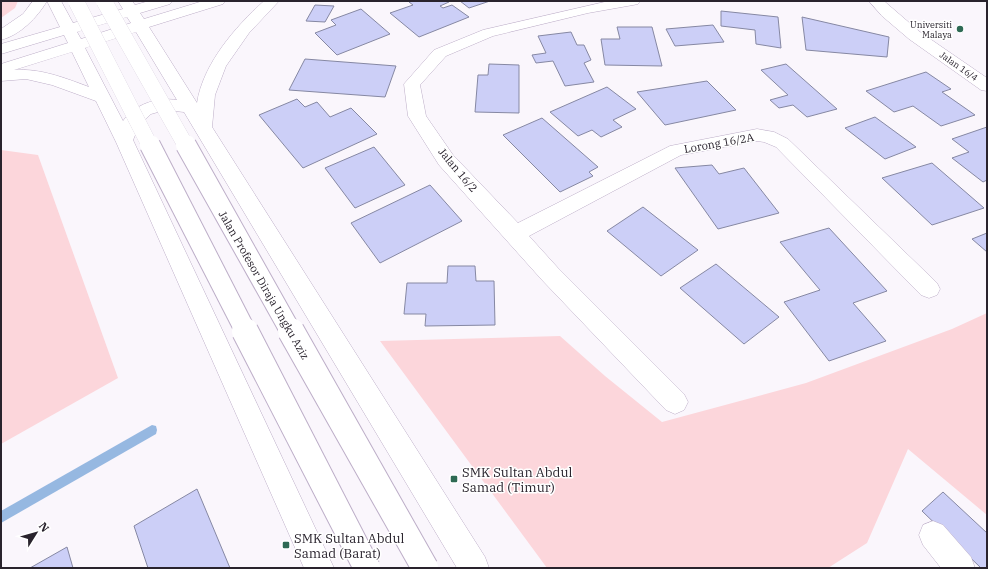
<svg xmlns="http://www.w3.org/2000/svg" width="988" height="569" font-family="'IBM Plex Serif',serif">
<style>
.green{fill:#fcd6db}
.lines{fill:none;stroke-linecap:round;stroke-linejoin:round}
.stream{fill:#96b8e1;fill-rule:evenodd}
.building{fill:#cccff7;stroke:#8688a3}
.minor-casing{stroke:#bdaec8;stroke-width:1}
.major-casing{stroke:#bdaec8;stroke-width:1}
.minor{fill:#fff;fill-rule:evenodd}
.major{fill:#fff;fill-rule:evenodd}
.major-bridge-far2-casing{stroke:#bdaec8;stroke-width:16;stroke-linecap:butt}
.major-bridge-far1-casing{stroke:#bdaec8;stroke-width:22;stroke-linecap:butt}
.major-bridge-casing{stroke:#bdaec8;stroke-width:28;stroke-linecap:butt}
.major-bridge-far2{stroke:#fff;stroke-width:16}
.major-bridge-far1{stroke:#fff;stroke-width:20}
.major-bridge{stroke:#fff;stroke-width:26}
.poi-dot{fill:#2e6a54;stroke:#fff;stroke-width:1.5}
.labels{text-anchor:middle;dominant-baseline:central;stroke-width:3;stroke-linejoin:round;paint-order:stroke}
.far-poi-label{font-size:9px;fill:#29232d;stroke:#fff;text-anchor:end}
.far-street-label{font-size:9px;fill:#29232d;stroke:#fff}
.street-label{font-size:11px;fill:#29232d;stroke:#fff}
.near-poi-label{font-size:13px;fill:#29232d;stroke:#fff;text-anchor:start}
</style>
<rect width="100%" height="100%" fill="#faf6fc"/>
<g class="green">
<polygon points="1,1 18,1 15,8 1,18"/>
<polygon points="1,150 38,155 118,378 1,444"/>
<polygon points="987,313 987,515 908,449 867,543 828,568 547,568 380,341 560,336 605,376 662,422 806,383 952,329"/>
</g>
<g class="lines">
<polygon class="stream" points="152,425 156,426 157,430 156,434 1,523 1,511"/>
</g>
<g class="building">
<polygon points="413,1 448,1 449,2 440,6 443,8 452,5 469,17 419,37 390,13 413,5 409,2"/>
<polygon points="460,1 490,1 469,8"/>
<polygon points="315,5 334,6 325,22 306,21"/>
<polygon points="361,9 390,34 337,55 315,33 336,25 331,20"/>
<polygon points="721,11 778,17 781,48 756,44 755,30 721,26"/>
<polygon points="802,17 889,37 887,57 806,50"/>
<polygon points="713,25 724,42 675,46 666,29"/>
<polygon points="617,27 652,27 662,66 605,65 601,39 620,39"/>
<polygon points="571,32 577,45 584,45 591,60 584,63 594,82 565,86 553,61 536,63 532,55 546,53 538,36"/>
<polygon points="305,59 396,66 385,97 289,90"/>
<polygon points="489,64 519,65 519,113 475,112 478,75 488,75"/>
<polygon points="786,64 837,109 807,117 793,105 779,108 770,100 788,95 761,70"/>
<polygon points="926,72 951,89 942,92 975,115 941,126 913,106 894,112 866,91"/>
<polygon points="707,81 736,110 665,125 637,92"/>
<polygon points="607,87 636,109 613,120 622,127 601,137 592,130 578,136 550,112"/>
<polygon points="297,99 305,107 317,102 330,117 351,108 377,134 303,168 259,115"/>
<polygon points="875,117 916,147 885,159 845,128"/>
<polygon points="542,118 598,167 589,172 593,176 560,192 503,135"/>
<polygon points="987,127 987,180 983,182 952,158 969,152 952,139"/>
<polygon points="374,147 405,185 355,208 325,168"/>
<polygon points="932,163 984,208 932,225 882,178"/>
<polygon points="712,165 719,174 744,168 779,213 718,229 675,168"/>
<polygon points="430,185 462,221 380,263 351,223"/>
<polygon points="643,207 698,250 661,276 607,231"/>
<polygon points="829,228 887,291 853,303 886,341 829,361 784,302 820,290 780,242"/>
<polygon points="987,233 987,252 972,239"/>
<polygon points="716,264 779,317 744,344 680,288"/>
<polygon points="448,266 475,266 476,281 494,281 495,325 425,326 426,314 404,314 407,283 447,283"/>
<polygon points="197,489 230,568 148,568 134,526"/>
<polygon points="943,492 987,533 987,568 981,568 922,511"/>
<polygon points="67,547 73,568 30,568"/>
</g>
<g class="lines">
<defs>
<g id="minor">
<polygon points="609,1 640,1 638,4 633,5 588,13 493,36 446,56 420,85 426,116 453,155 518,223 670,146 757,129 774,132 788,139 937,283 940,289 937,295 929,298 921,295 776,147 764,142 757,141 681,155 529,236 558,268 684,394 688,402 684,410 675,414 666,410 542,280 439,165 408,116 404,84 434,50 483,30"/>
<polygon points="869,1 884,1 920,32 987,78 987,91 981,90 909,39 882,16"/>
<polygon points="933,521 943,525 971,557 975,568 941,568 923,545 919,535 923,525"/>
</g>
<path id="major" d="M33,1H61L73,23L123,9L118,1H132L135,5L149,1H172L170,4L140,13L144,19L203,1H225L223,4L149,27L197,103C203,64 235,27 264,1H279L249,33L226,66L215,95L212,127L485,557L489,568H457L184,112L165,110L151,114L140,124L133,140L334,568H304L116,142L96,101L52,85L26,79L1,81V64L68,43L64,35L1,54V44L60,27L47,1C37,18 20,35 1,40V29L23,14ZM127,17L131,23L81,39L77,32ZM136,32L177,100C157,97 135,104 123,121L85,48ZM72,52L89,87C65,78 40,68 14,70Z"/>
</defs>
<use href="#minor" class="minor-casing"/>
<use href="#major" class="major-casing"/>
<use href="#minor" class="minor"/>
<use href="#major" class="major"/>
<defs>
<g id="major-bridge-far2">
<polyline points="76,1 150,146"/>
<polyline points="104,1 186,146"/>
</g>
<g id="major-bridge-far1">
<polyline points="150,145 246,332"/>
<polyline points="186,145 291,332"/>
</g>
<g id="major-bridge">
<polyline points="245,331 367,568"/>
<polyline points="291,331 425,568"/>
</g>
</defs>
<use href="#major-bridge-far2" class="major-bridge-far2-casing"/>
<use href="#major-bridge-far1" class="major-bridge-far1-casing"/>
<use href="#major-bridge" class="major-bridge-casing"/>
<use href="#major-bridge-far2" class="major-bridge-far2"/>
<use href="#major-bridge-far1" class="major-bridge-far1"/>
<use href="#major-bridge" class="major-bridge"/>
</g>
<g class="poi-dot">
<circle cx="960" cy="29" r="4"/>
<rect x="450" y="475" width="8" height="8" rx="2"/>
<rect x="282" y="541" width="8" height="8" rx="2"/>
</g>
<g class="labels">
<g class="far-poi-label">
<text x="952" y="24">Universiti<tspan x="952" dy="10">Malaya</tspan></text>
</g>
<g class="far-street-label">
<text transform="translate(959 66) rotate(35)">Jalan 16/4</text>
</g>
<g class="street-label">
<text transform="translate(719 143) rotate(-10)">Lorong 16/2A</text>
<text transform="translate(458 170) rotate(50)">Jalan 16/2</text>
<text transform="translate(264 285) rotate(60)">Jalan Profesor Diraja Ungku Aziz</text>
</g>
<g class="near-poi-label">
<text x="462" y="472">SMK Sultan Abdul<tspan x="462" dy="15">Samad (Timur)</tspan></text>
<text x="294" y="538">SMK Sultan Abdul<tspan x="294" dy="15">Samad (Barat)</tspan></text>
</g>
</g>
<rect width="988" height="569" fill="none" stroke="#29232d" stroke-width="4"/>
<g transform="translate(36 533) rotate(53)" stroke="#ffffff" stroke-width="3" paint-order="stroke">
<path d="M0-3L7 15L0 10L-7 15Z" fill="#29232d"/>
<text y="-6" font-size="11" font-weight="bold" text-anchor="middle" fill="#29232d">N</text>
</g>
</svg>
